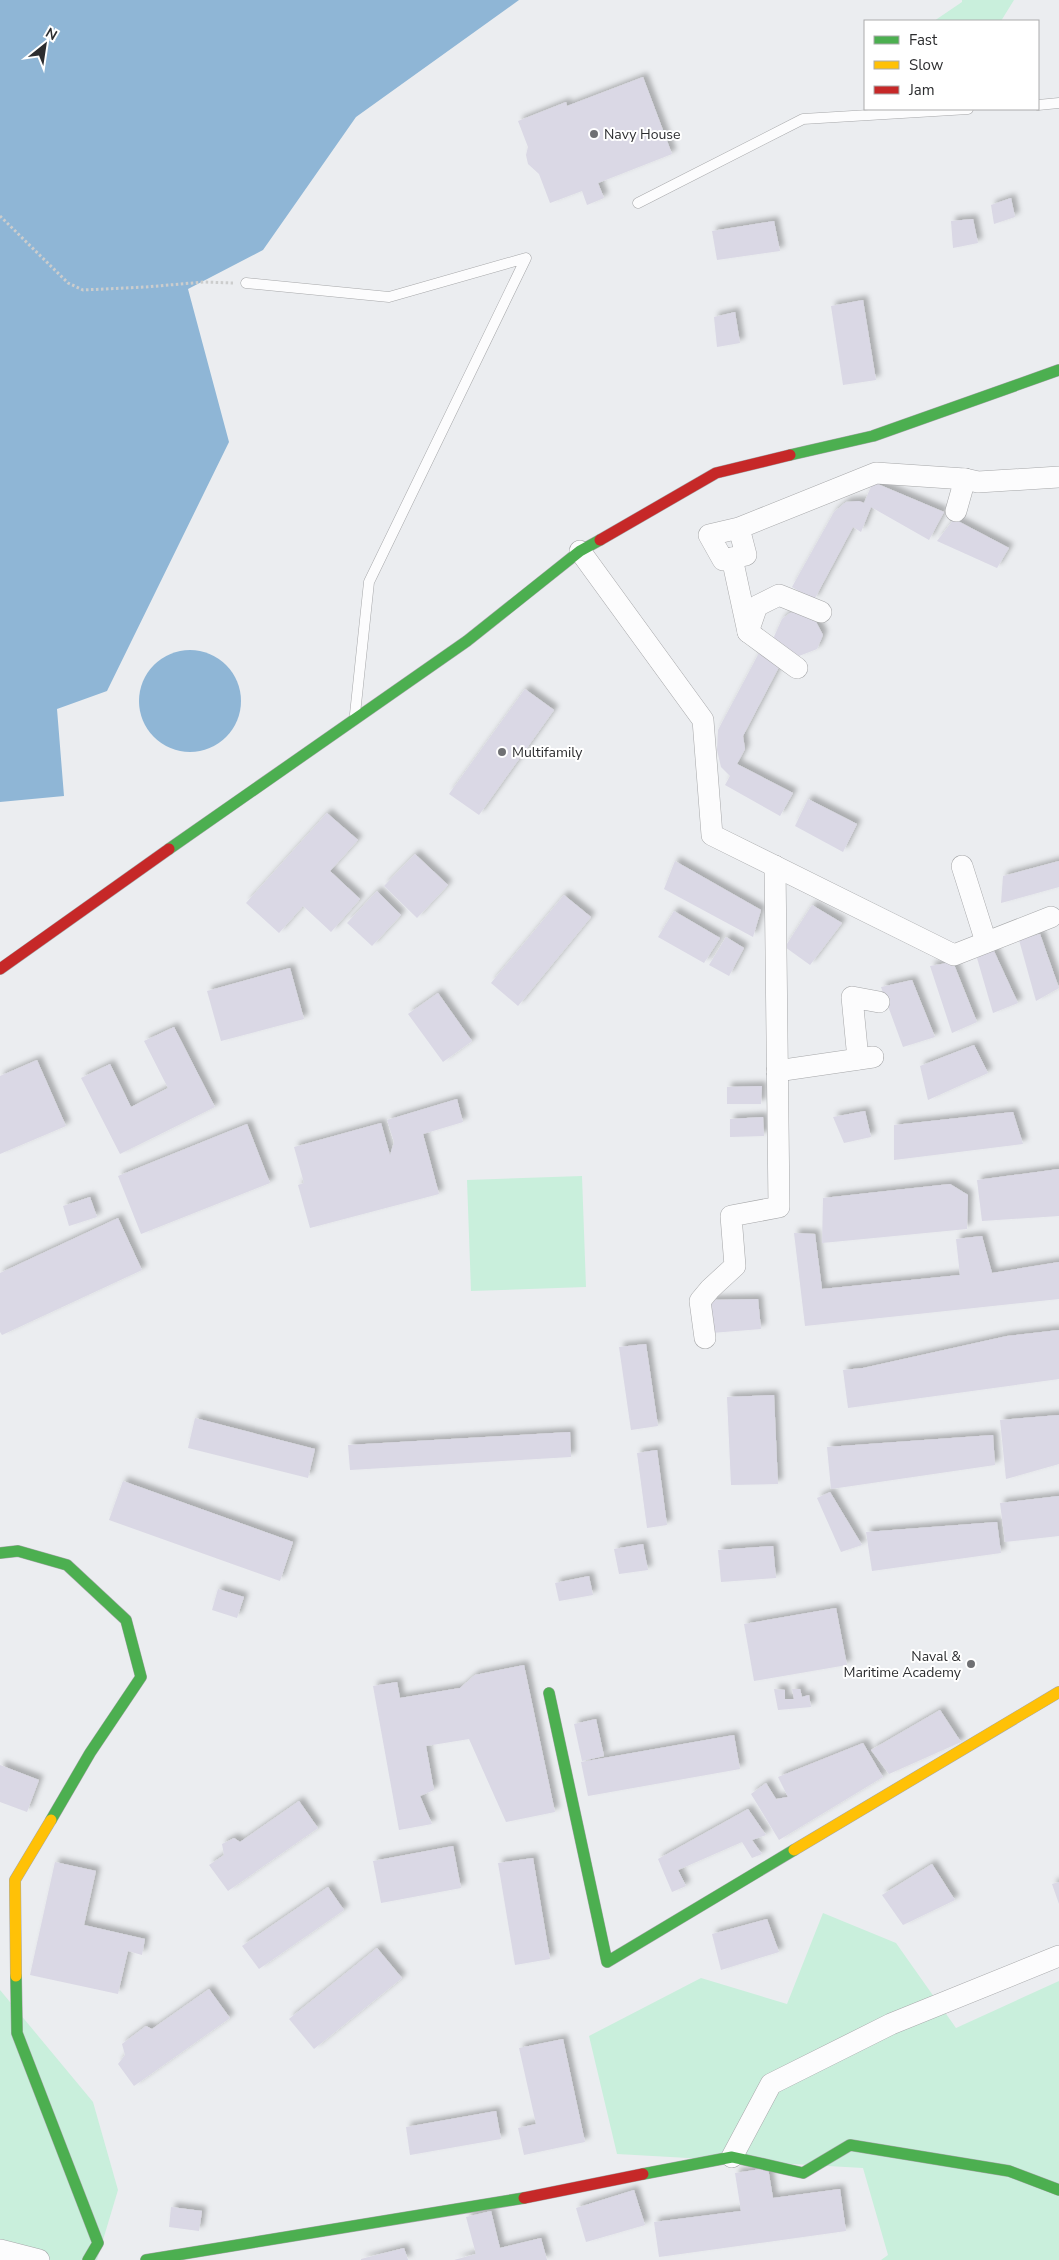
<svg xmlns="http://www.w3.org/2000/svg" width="1059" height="2260" font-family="'Nunito Sans',sans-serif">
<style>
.green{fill:#c9efdc}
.water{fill:#8fb6d6}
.building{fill:#dad8e5;filter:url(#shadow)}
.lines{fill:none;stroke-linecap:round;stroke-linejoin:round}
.lane-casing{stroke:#a6a7a9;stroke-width:11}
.street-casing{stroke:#a6a7a9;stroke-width:22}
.fast-casing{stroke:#a6a7a9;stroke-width:12}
.slow-casing{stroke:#a6a7a9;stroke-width:12}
.jam-casing{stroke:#a6a7a9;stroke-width:12}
.path{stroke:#cccdcd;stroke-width:3;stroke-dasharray:2.5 2.5;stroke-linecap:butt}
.lane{stroke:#fcfcfd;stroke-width:10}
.street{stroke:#fcfcfd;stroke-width:21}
.fast{stroke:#4caf50;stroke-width:11}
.slow{stroke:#ffc107;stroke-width:11}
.jam{stroke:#c62828;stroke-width:11}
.poi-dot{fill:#6f7073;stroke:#fff;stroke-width:2}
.labels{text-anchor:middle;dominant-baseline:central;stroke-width:4;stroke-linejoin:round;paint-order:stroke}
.poi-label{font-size:14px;fill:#2c2d2f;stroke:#fff;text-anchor:start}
</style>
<defs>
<filter id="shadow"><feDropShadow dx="4.5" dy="-4.5" stdDeviation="2.5" flood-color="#0004"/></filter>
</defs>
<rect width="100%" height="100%" fill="#ebedf0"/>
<g class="green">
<polygon points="962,0 1014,0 1001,21 934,21 962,2"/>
<polygon points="582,1176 586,1287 471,1291 467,1180"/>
<polygon points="823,1913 896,1943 956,2028 1059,1981 1059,2260 881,2260 888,2255 863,2168 617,2154 589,2036 701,1978 787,2004"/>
<polygon points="0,1990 93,2102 118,2190 97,2260 0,2260"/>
</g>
<g class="water">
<polygon points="0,0 519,0 356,117 263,250 188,289 229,442 107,691 57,709 64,796 0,802"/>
<circle cx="190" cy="701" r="51"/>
</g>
<g class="building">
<polygon points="643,77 672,154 598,183 604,198 587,205 582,191 550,203 539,174 528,164 526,155 528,147 518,121 566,102 567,106"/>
<polygon points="1011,198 1015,217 994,224 991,205"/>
<polygon points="973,219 978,243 953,248 951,221"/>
<polygon points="774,221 780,251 717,260 712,231"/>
<polygon points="863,300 876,380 843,385 831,306"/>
<polygon points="735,312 740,343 717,347 714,317"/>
<polygon points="873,482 944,512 929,540 871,507 861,532 853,527 814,600 792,587 834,512 846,502 859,501 864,503"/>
<polygon points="954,519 1009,548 997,568 937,541"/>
<polygon points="804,612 815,620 823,635 817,649 799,656 773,639 782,619 790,613"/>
<polygon points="759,653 780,665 743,736 745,749 737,764 793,793 780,816 725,785 730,776 721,767 717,750 718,730"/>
<polygon points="525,689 554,710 479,815 449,794"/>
<polygon points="808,799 857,824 843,852 795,826"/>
<polygon points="327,813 358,840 330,871 360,899 331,932 303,906 279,933 246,903"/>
<polygon points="415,854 448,885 417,918 384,886"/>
<polygon points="675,861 761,910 753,937 664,889"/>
<polygon points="1059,861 1059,887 1001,903 1003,876"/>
<polygon points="377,891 401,915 372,946 347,923"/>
<polygon points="564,895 591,917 518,1006 491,983"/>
<polygon points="812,905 842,923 810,965 785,947"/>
<polygon points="674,911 720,938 704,963 658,937"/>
<polygon points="1040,934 1059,988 1036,1001 1019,940"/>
<polygon points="726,937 744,948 729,976 709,965"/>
<polygon points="993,949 1018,1003 993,1013 977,958"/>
<polygon points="953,962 977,1022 952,1033 930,966"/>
<polygon points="290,968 304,1019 221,1041 207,991"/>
<polygon points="912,980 935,1037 903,1047 881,987"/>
<polygon points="438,993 472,1041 443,1062 408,1014"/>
<polygon points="174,1027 215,1107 120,1154 81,1078 110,1064 131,1107 168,1088 144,1041"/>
<polygon points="974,1045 988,1073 928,1100 920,1066"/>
<polygon points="37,1060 66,1126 0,1154 0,1076"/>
<polygon points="762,1086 761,1104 727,1104 727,1087"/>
<polygon points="457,1099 463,1122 423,1134 439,1194 310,1228 298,1185 304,1183 294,1147 381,1123 390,1155 394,1142 387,1120"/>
<polygon points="865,1111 871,1137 844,1143 833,1117"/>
<polygon points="1013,1112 1023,1144 894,1160 894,1125"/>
<polygon points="763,1117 764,1136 730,1137 730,1119"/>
<polygon points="247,1124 270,1183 141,1234 118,1176"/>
<polygon points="1059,1169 1059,1216 982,1221 977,1180"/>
<polygon points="950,1184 968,1195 967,1229 822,1243 823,1198"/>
<polygon points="90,1197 97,1217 69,1226 63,1206"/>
<polygon points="118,1218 142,1270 2,1335 0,1332 0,1273"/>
<polygon points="794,1233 815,1234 822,1289 960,1275 956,1239 982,1236 992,1273 1059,1262 1059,1299 805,1326"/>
<polygon points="758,1299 761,1329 711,1333 709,1300"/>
<polygon points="1059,1330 1059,1379 848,1408 843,1370 863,1368 1007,1336"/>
<polygon points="646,1344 658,1426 631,1430 619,1347"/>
<polygon points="774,1395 778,1484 731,1485 727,1397"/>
<polygon points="1059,1415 1059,1464 1006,1479 1000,1420"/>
<polygon points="195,1418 315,1449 308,1478 188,1448"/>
<polygon points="570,1432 571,1457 350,1470 348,1445"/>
<polygon points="993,1435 995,1465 831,1489 827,1447"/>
<polygon points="657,1450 667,1525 647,1528 637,1453"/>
<polygon points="123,1481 293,1542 280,1581 109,1520"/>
<polygon points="830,1492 862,1545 841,1552 817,1498"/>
<polygon points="1059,1496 1059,1536 1005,1542 1000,1503"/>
<polygon points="997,1522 1001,1553 872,1571 866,1532"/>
<polygon points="643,1544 648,1570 619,1574 614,1549"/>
<polygon points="773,1546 776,1578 721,1582 718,1550"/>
<polygon points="589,1576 593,1595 559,1601 555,1583"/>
<polygon points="218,1589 244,1597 237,1618 212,1610"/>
<polygon points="836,1608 847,1665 754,1681 744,1624"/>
<polygon points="524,1665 555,1812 506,1822 469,1739 426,1746 434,1790 420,1796 432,1824 399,1830 373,1686 397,1682 400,1698 460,1688 475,1675"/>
<polygon points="774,1689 785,1690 785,1699 794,1699 792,1689 800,1689 802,1697 809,1695 811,1707 778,1710"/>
<polygon points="940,1710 961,1742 889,1774 871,1750"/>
<polygon points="596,1719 604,1756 582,1761 574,1724"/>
<polygon points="734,1735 740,1769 588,1796 581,1762"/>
<polygon points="863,1743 883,1777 779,1840 751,1794 766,1783 776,1799 788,1797 778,1777"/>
<polygon points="0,1765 39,1780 27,1812 0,1802"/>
<polygon points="299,1801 318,1828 228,1891 209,1865 224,1855 222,1844 234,1838 240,1842"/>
<polygon points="748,1809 766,1835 752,1840 762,1854 752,1858 742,1842 678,1870 686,1886 672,1892 658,1859"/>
<polygon points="453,1846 461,1888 381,1903 373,1861"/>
<polygon points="533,1858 550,1959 515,1965 498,1863"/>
<polygon points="55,1862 96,1871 84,1925 145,1939 142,1955 128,1951 118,1994 30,1975"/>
<polygon points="932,1864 955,1900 903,1925 882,1895"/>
<polygon points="1059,1882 1059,1904 1052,1884"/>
<polygon points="328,1887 344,1910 259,1969 242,1946"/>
<polygon points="767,1919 779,1952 721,1970 712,1934"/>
<polygon points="377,1948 402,1978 314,2049 289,2019"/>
<polygon points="209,1989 230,2018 134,2086 118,2064 125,2055 122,2044 146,2026 152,2029"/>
<polygon points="563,2039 585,2142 524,2155 518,2128 536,2124 519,2048"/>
<polygon points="496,2111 501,2139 410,2155 406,2127"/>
<polygon points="768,2168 773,2198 840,2189 846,2231 659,2257 654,2222 741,2211 735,2173"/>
<polygon points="634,2190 645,2225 586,2242 576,2208"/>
<polygon points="171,2207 202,2211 199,2231 169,2227"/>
<polygon points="491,2211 500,2248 541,2238 547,2260 454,2260 476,2254 466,2217"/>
<polygon points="404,2248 408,2260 361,2260 361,2259"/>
</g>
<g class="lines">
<defs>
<g id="lane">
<polyline points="1038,105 1059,103"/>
<polyline points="638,203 803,119 968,109"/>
<polyline points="246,283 389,297 526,258 369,582 355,714"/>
</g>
<g id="street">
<polyline points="956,511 965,479 978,482 1059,477"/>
<polyline points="739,528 746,555 723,560 709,535 739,528 876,473 965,479"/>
<polyline points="580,551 703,720 712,835 954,955 1051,917"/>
<polyline points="732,558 748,632 797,668"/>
<polyline points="748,632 757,606 779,595 821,612"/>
<polyline points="962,866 986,942"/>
<polyline points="858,1059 852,997 879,1002"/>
<polyline points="777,1071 873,1057"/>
<polyline points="705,1338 700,1301 710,1289 735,1266 731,1216 779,1207 775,866"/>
<polyline points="732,2157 771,2084 891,2024 1059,1956"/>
<polyline points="0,2250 39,2260"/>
</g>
<g id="fast">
<polyline points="790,455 873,436 1059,370"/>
<polyline points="169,849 467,641 580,551 600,540"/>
<polyline points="0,1553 18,1551 67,1565 126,1620 141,1677 90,1753 51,1820"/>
<polyline points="549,1693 607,1962 794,1850"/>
<polyline points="16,1976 17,2033 98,2243 88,2260"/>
<polyline points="643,2174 732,2157 803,2173 850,2145 1009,2171 1059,2190"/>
<polyline points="146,2260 524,2198"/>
</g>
<g id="slow">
<polyline points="794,1850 1059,1692"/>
<polyline points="16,1976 15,1880 51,1820"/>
</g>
<g id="jam">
<polyline points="600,540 716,473 790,455"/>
<polyline points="0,969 169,849"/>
<polyline points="524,2198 643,2174"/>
</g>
</defs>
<use href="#lane" class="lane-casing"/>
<use href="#street" class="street-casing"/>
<use href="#fast" class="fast-casing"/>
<use href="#slow" class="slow-casing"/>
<use href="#jam" class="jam-casing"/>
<polyline class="path" points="0,216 68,283 83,290 146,287 204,282 233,283"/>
<use href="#lane" class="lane"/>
<use href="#street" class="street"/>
<use href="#fast" class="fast"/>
<use href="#slow" class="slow"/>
<use href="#jam" class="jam"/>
</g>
<g class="poi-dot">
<circle cx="594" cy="134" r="5"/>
<circle cx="502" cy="752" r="5"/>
<circle cx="971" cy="1664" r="5"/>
</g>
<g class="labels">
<g class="poi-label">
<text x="604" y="134">Navy House</text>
<text x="512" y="752">Multifamily</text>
<text x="961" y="1656" text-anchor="end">Naval &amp;<tspan x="961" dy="16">Maritime Academy</tspan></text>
</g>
</g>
<rect x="864" y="20" width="175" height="90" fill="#ffffff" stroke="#ababac"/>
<rect x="874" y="36" width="25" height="8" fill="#4caf50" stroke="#ababac"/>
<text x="909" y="45" font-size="15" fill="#2c2d2f">Fast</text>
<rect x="874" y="61" width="25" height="8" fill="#ffc107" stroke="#ababac"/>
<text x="909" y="70" font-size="15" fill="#2c2d2f">Slow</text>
<rect x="874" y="86" width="25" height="8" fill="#c62828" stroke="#ababac"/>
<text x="909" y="95" font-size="15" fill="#2c2d2f">Jam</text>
<g transform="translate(45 45) rotate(30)" stroke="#ffffff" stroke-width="4" paint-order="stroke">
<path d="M0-4L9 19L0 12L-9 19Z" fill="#2c2d2f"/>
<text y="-8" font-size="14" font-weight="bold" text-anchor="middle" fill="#2c2d2f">N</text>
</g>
</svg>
